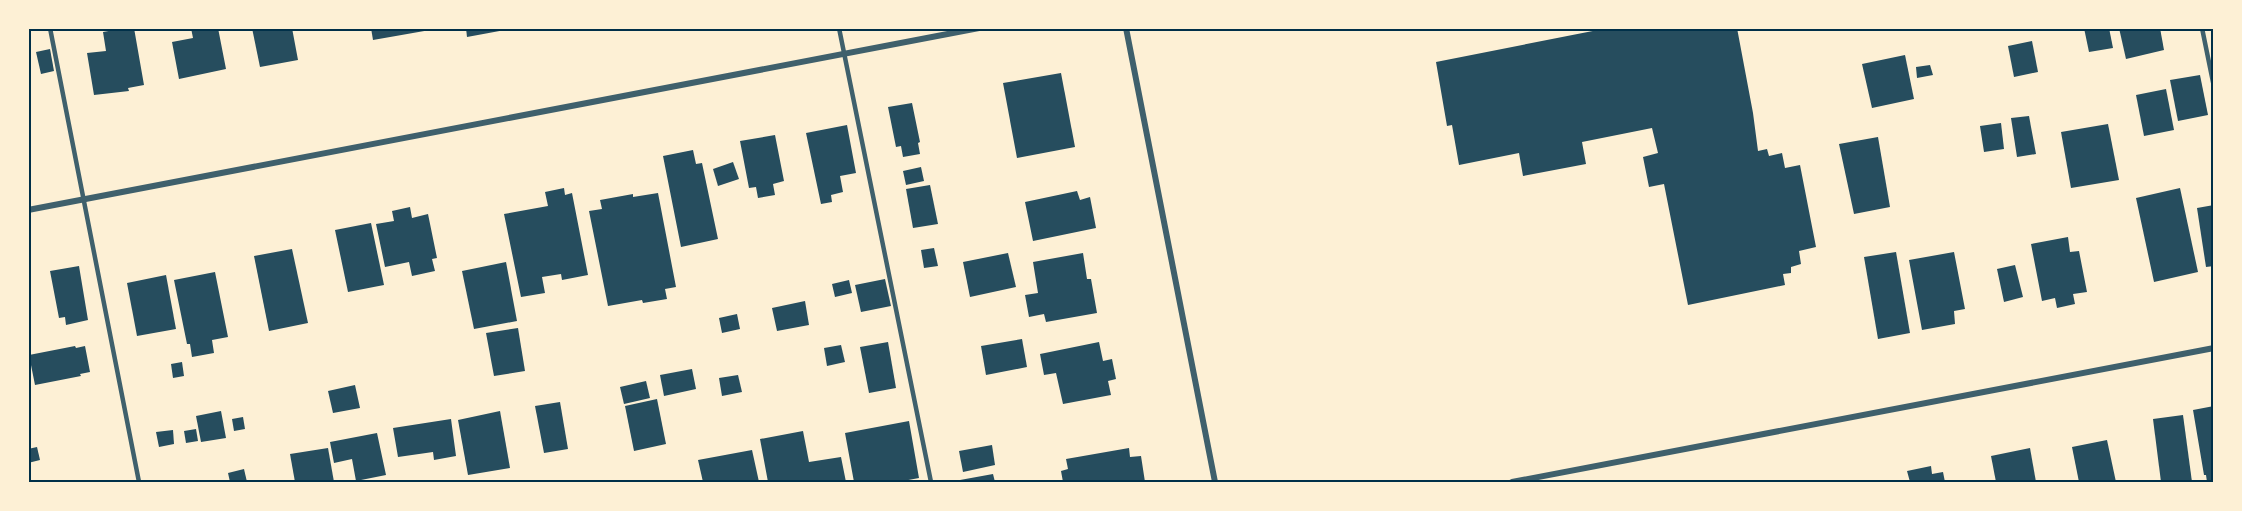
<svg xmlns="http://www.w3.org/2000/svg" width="2242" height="511" font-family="Commissioner,sans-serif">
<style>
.building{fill:#264d5e}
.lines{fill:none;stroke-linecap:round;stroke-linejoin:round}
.service{stroke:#3f606c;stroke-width:4.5}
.minor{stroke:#3f606c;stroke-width:6}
.neatline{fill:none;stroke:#003049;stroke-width:2}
</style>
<rect width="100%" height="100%" fill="#fdf0d5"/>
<g class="building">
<polygon points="125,28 134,28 144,85 128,88 129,91 94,95 87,53 106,51 103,32"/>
<polygon points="191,28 218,28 226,69 179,79 172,42 193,38"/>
<polygon points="252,28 292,28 298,60 260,67"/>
<polygon points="371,28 430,28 430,30 373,40"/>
<polygon points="466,28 505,28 505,30 467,37"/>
<polygon points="1608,28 1638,28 1638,31 1650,28 1737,28 1753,113 1758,151 1767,149 1769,156 1782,153 1785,168 1800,165 1816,247 1799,251 1801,264 1791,267 1791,273 1783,274 1785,285 1688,305 1664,184 1649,187 1643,157 1658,153 1652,128 1582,142 1586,164 1523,176 1519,153 1459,165 1452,125 1447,126 1436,62"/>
<polygon points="2084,28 2109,28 2113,48 2089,52"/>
<polygon points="2119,28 2160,28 2164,50 2126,59"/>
<polygon points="2032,41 2038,72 2014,77 2008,46"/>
<polygon points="50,49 54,71 41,74 36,52"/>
<polygon points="1905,55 1914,99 1872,108 1862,64"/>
<polygon points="1930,65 1933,75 1917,78 1916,67"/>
<polygon points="1061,73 1075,147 1017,158 1003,83"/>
<polygon points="2200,75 2208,115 2178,121 2170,80"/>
<polygon points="2166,89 2174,130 2144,136 2136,95"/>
<polygon points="912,103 920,142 918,143 920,154 903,157 901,146 896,147 888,107"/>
<polygon points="2029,116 2036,154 2017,157 2011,118"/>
<polygon points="2001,123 2004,149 1984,152 1980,126"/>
<polygon points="2108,124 2119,180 2071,188 2061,132"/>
<polygon points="847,125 856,173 840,176 843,192 831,195 832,202 821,204 806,133"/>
<polygon points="775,135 784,181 773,184 775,195 758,198 756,187 749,188 740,141"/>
<polygon points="1878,137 1890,207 1854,214 1839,144"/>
<polygon points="693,150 696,164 702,163 718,239 681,247 663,156"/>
<polygon points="733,162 739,179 718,186 713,169"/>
<polygon points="921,167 924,181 906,185 903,171"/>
<polygon points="930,185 938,224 913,228 906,189"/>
<polygon points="564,188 565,195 572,193 588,275 562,280 561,274 542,277 545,293 521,297 504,214 548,206 545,192"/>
<polygon points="2180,188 2198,272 2154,282 2136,198"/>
<polygon points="1077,191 1080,200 1090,197 1096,228 1033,241 1025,202"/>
<polygon points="658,193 676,287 665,289 667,299 643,303 642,300 608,306 589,211 602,209 600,200 633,194 633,197"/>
<polygon points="2214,205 2214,266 2206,267 2197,208"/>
<polygon points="410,207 412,218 428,214 437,258 432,259 435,271 412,276 409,262 385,267 376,224 394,221 392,211"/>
<polygon points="371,223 384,285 348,292 335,230"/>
<polygon points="2068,237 2070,252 2079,251 2087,292 2073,294 2075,304 2057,308 2055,298 2042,301 2031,244"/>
<polygon points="934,248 938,266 924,268 921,250"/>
<polygon points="292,249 308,323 269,331 254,256"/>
<polygon points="1896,252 1910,333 1878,339 1864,257"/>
<polygon points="1954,252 1965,309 1954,311 1955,324 1922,330 1909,260"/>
<polygon points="1008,253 1016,287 970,297 963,262"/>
<polygon points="1083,253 1087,279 1091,279 1097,313 1046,322 1044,314 1029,317 1025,295 1038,293 1033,262"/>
<polygon points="506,262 517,321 474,329 462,271"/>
<polygon points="2015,265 2023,297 2004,302 1997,269"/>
<polygon points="79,266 88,320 66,325 65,317 59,318 50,271"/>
<polygon points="215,272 228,337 212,340 214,353 192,357 190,344 187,344 174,280"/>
<polygon points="166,275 176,329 137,336 127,283"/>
<polygon points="885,279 891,306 861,312 855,285"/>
<polygon points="849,280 852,293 835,297 832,284"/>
<polygon points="805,301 809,325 777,331 772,308"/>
<polygon points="737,314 740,329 722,333 719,318"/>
<polygon points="518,328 525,371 494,376 486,333"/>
<polygon points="1022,339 1027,367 986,375 981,346"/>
<polygon points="888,342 896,388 869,393 860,347"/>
<polygon points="1099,342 1103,361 1112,359 1116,379 1108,381 1111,395 1063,404 1056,373 1044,375 1040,354"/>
<polygon points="841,345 845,362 827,366 824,348"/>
<polygon points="75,346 76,348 85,346 90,372 80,374 81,376 35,385 29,355"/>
<polygon points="182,362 184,376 173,378 171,364"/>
<polygon points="692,369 696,389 664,396 660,375"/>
<polygon points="738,375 742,392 722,396 719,378"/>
<polygon points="646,381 650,398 624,404 620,387"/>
<polygon points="355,385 360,408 333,413 328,391"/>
<polygon points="657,399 666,444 634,451 625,406"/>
<polygon points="560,402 568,449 544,453 535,406"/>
<polygon points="2214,406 2214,482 2207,482 2206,475 2204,475 2193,410"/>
<polygon points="221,411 226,438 201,442 196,416"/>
<polygon points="500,411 510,468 468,475 458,420"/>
<polygon points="2183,415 2192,482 2161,482 2153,419"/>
<polygon points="243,417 245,429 234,431 232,419"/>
<polygon points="451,419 456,456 434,460 433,452 398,457 393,428"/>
<polygon points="909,421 919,478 903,481 903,482 854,482 845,433"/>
<polygon points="196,429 198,441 186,443 184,431"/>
<polygon points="173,430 174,444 159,447 156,432"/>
<polygon points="803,431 809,462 841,457 846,482 768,482 760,439"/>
<polygon points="377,433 386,475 356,481 352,459 334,463 330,442"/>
<polygon points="2107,440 2116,482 2079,482 2072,447"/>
<polygon points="992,445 995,465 963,472 959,451"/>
<polygon points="37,447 40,460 28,463 28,449"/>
<polygon points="328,448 334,482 295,482 290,454"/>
<polygon points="1129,448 1130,457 1141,456 1145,482 1063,482 1061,471 1068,469 1066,459"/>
<polygon points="2030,448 2036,482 1996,482 1991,456"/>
<polygon points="752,450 759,482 703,482 698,460"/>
<polygon points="1931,466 1932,474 1943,472 1945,482 1910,482 1907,471"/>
<polygon points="244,469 247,482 230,482 228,473"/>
<polygon points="993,474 995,482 960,482 960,480"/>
</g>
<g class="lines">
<g class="service">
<polyline points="50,28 139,482"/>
<polyline points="839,28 931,482"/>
<polyline points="2202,28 2214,87"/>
</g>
<g class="minor">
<polyline points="1126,28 1215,482"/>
<polyline points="28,210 979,28"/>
<polyline points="1512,482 2214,348"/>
</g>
</g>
<rect width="2242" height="511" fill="none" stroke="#fdf0d5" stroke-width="60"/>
<rect x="30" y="30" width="2182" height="451" class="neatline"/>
</svg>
